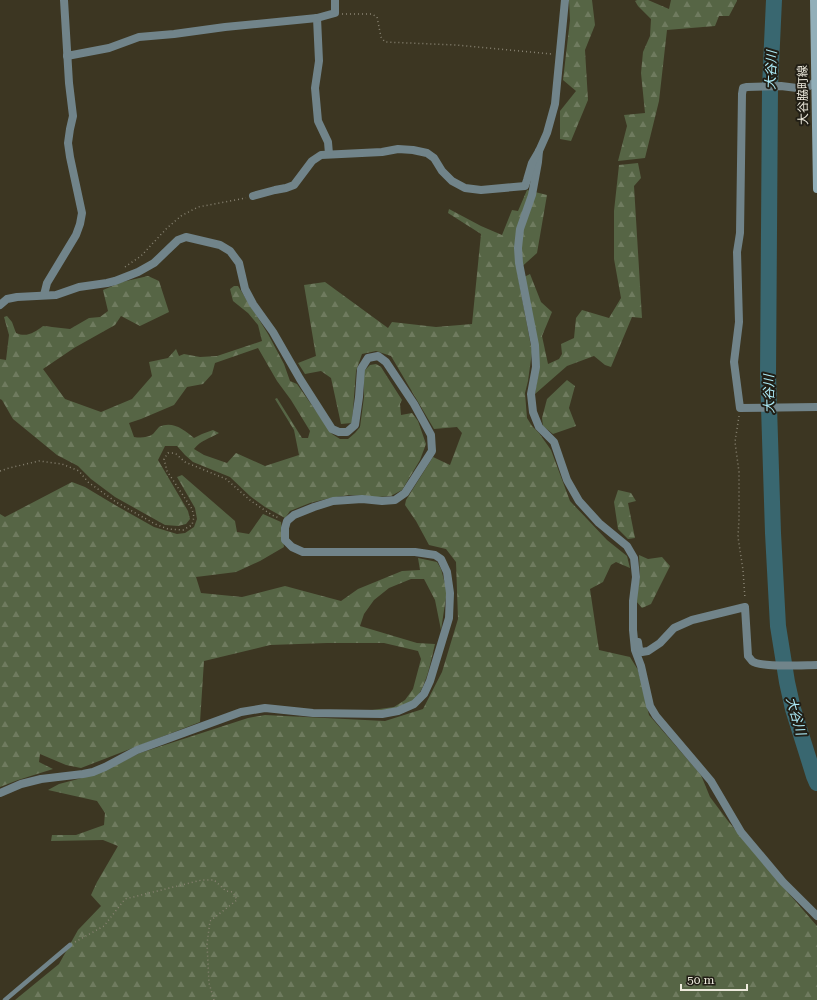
<svg xmlns="http://www.w3.org/2000/svg" width="817" height="1000" font-family="'Roboto Serif','Noto Sans JP',serif">
<style>
.forest{fill:url(#forest-firs);fill-rule:evenodd}
.lines{fill:none;stroke-linecap:round;stroke-linejoin:round}
.river{stroke:#396770;stroke-width:16}
.path{stroke:#888372;stroke-width:1.5;stroke-dasharray:1 3;stroke-linecap:butt}
.lane{stroke:#71848a;stroke-width:4.5}
.street{stroke:#71848a;stroke-width:8}
.secondary{stroke:#92afb9;stroke-width:8}
.labels{text-anchor:middle;dominant-baseline:central;stroke-width:4;stroke-linejoin:round;paint-order:stroke}
.street-label{font-size:12px;fill:#edeadd;stroke:#211e15}
.water-label{font-size:13px;font-style:italic;fill:#adecf9;stroke:#211e15}
</style>
<defs>
<pattern id="forest-firs" width="22" height="20" patternUnits="userSpaceOnUse"><rect width="22" height="20" fill="#566545"/><path d="M5 1l3.5 6h-7zM16 11l3.5 6h-7z" fill="#6f7b5f"/></pattern>
</defs>
<rect width="100%" height="100%" fill="#3c3622"/>
<g class="forest">
<polygon points="569,0 592,0 595,25 585,50 588,100 571,141 560,139 560,111 576,91 563,80 570,20"/>
<polygon points="637,0 648,0 669,9 671,0 737,0 737,1 729,16 719,16 715,26 667,30 659,101 645,158 618,161 627,126 624,115 645,113 641,73 643,52 650,36 651,19 638,6 635,1"/>
<polygon points="638,163 641,178 634,186 642,318 632,317 611,367 605,365 594,356 567,366 535,394 539,369 524,277 530,274 541,302 552,312 542,336 548,364 559,359 562,354 561,344 574,338 576,318 582,310 609,318 621,298 614,259 614,211 619,165"/>
<polygon points="527,190 547,195 537,253 517,271 532,352 528,381 525,393 527,418 532,426 539,433 551,450 570,501 607,540 627,556 630,568 616,562 611,565 603,582 590,589 599,650 630,657 638,670 649,715 701,775 710,797 728,821 777,880 817,926 817,1000 15,1000 59,964 78,930 101,906 91,895 97,882 118,846 103,840 51,841 52,835 76,835 104,825 105,813 97,801 48,790 59,784 97,774 140,753 248,718 265,715 385,721 423,709 442,672 458,619 456,562 446,549 429,545 416,521 405,505 406,500 433,457 450,465 462,433 457,427 434,429 391,356 376,351 362,354 356,371 352,423 341,424 331,378 321,371 305,374 298,363 316,356 304,285 325,282 388,328 392,322 436,327 472,324 481,234 448,213 449,209 481,226 502,235 512,210 518,211"/>
<path d="M148,276L159,281L169,312L140,326L121,316L115,325L74,348L43,369L65,399L101,412L132,399L152,376L149,362L168,358L176,349L179,356L184,354L200,357L217,356L262,341L258,325L248,313L233,301L230,289L234,286H238L268,334L284,364L290,381L297,384L332,434L340,439H348L355,433L360,427L364,397V371L370,365L376,364L381,367L402,400L400,404L401,415L412,413L418,421L426,444L420,460L402,490L391,496L377,497L349,495L330,498L310,503L290,511L285,518L265,507L250,496L230,477L193,462L185,455L177,446H165L158,460L188,511L190,519L186,524L178,526L165,525L115,497L91,479L78,466L57,455L13,419L2,400L0,399V359L6,360L9,335L4,317L7,316L12,322L16,333C27,338 35,332 43,326L70,329L89,318L100,317L108,311L103,290L122,282ZM258,348L277,381L291,400L310,431L308,438H302L277,398L275,399L294,430L299,455L265,466L236,453L227,463L204,455L194,449C201,440 209,439 219,433L213,430L202,434L194,438C185,430 172,420 159,427C157,429 155,432 153,434C147,438 140,438 134,437L129,423L141,419L174,405L187,387L203,384L212,374L215,363Z"/>
<polygon points="567,380 575,386 569,408 576,426 553,434 543,426 542,418 547,399"/>
<path d="M182,475L235,521L237,532L249,534L263,514L281,522L284,547L260,561L236,572L196,577L201,593L242,597L285,586L341,601L358,589L402,571L420,570L418,558L437,562L441,569L447,591L441,630L435,600L424,579H411L389,588L374,600L364,614L360,626L417,643L435,644C431,660 426,691 412,702C409,704 404,705 400,706C391,710 382,711 372,710L394,707L405,700L413,689L421,659L418,651L384,643H327L270,645L204,661L200,722L81,768L66,765L40,754L39,762L53,769L18,780L0,787V514L5,517L72,482L85,487L115,505L154,527L177,534L185,533L194,527L197,519L195,508L177,477Z"/>
<polygon points="618,490 631,493 636,501 628,503 635,538 628,539 618,529 614,502"/>
<polygon points="639,555 648,559 662,557 670,566 651,604 642,608 636,601 640,576"/>
</g>
<g class="lines">
<polyline class="river" points="774,0 770,87 768,375 773,533 778,626 787,682 793,709 814,776 817,783"/>
<g class="path">
<polyline points="342,14 372,14 377,17 381,37 385,42 456,45 552,54"/>
<polyline points="125,267 141,256 167,228 181,216 198,207 246,198"/>
<polyline points="739,416 735,442 739,472 739,519 738,537 743,570 745,599"/>
<polyline points="0,471 9,468 39,461 62,464 79,471 88,482 116,502 155,524 168,529 183,530 192,525 194,517 192,509 167,471 164,459 168,453 172,453 176,454 185,462 226,479 251,501 272,515 279,518"/>
<polyline points="75,942 104,926 125,899 202,880 214,880 226,891 233,892 237,900 210,921 207,944 209,983 214,1000"/>
</g>
<polyline class="lane" points="5,1000 70,945"/>
<g class="street">
<polyline points="317,18 319,61 315,88 318,121 328,142 329,154"/>
<polyline points="67,56 109,48 139,37 174,34 225,27 317,18 335,13 335,0"/>
<polyline points="817,83 815,82 806,88 797,88 781,86 747,87 743,88 742,94 740,233 737,252 739,322 734,362 740,408 817,407"/>
<polyline points="539,151 538,162 532,195 520,229 518,248 519,263 535,345 536,367 531,394 533,412 539,427 554,442 567,480 579,501 599,523 627,546 634,558 636,577 633,601 633,630 635,650 641,666 650,706 656,716 711,781 741,832 783,882 817,916"/>
<polyline points="253,196 275,190 286,188 294,185 312,161 321,155 382,152 398,149 413,150 427,153 434,158 442,171 452,181 465,188 481,190 525,186 527,180 532,163 539,151 547,133 555,104 565,0"/>
<polyline points="44,295 47,283 76,235 80,224 82,213 70,157 68,143 70,129 73,116 69,83 64,0"/>
<polyline points="0,305 7,299 17,297 56,295 79,287 107,283 115,281 138,272 154,263 178,240 186,237 220,245 230,251 239,263 245,289 253,304 273,332 300,379 332,429 339,432 347,432 355,425 359,397 361,369 368,358 378,356 386,362 414,404 431,435 432,451 405,493 395,500 382,501 362,499 333,501 314,507 294,515 287,521 285,528 285,540 292,547 303,552 415,552 435,555 441,559 447,572 450,593 449,618 430,681 424,694 414,704 398,711 382,714 313,713 265,708 241,712 137,750 105,767 93,772 83,774 41,779 21,784 0,793"/>
<path d="M638,642L639,649L642,652L648,651L660,643L674,628L692,620L745,607L748,656C750,658 751,660 752,661C760,668 805,665 817,665"/>
</g>
<polyline class="secondary" points="814,0 817,189"/>
</g>
<g class="labels">
<g class="street-label">
<text transform="translate(803 95) rotate(-91)">大谷脇町線</text>
</g>
<g class="water-label">
<text transform="translate(771 70) rotate(-88)">大谷川</text>
<text transform="translate(769 394) rotate(-91)">大谷川</text>
<text transform="translate(796 716) rotate(74)">大谷川</text>
</g>
</g>
<path d="M681 984v6h66v-6" fill="none" stroke="#edeadd" stroke-width="2"/>
<text x="687" y="984" font-size="12" fill="#edeadd" stroke="#211e15" stroke-width="3" paint-order="stroke">50 m</text>
</svg>
